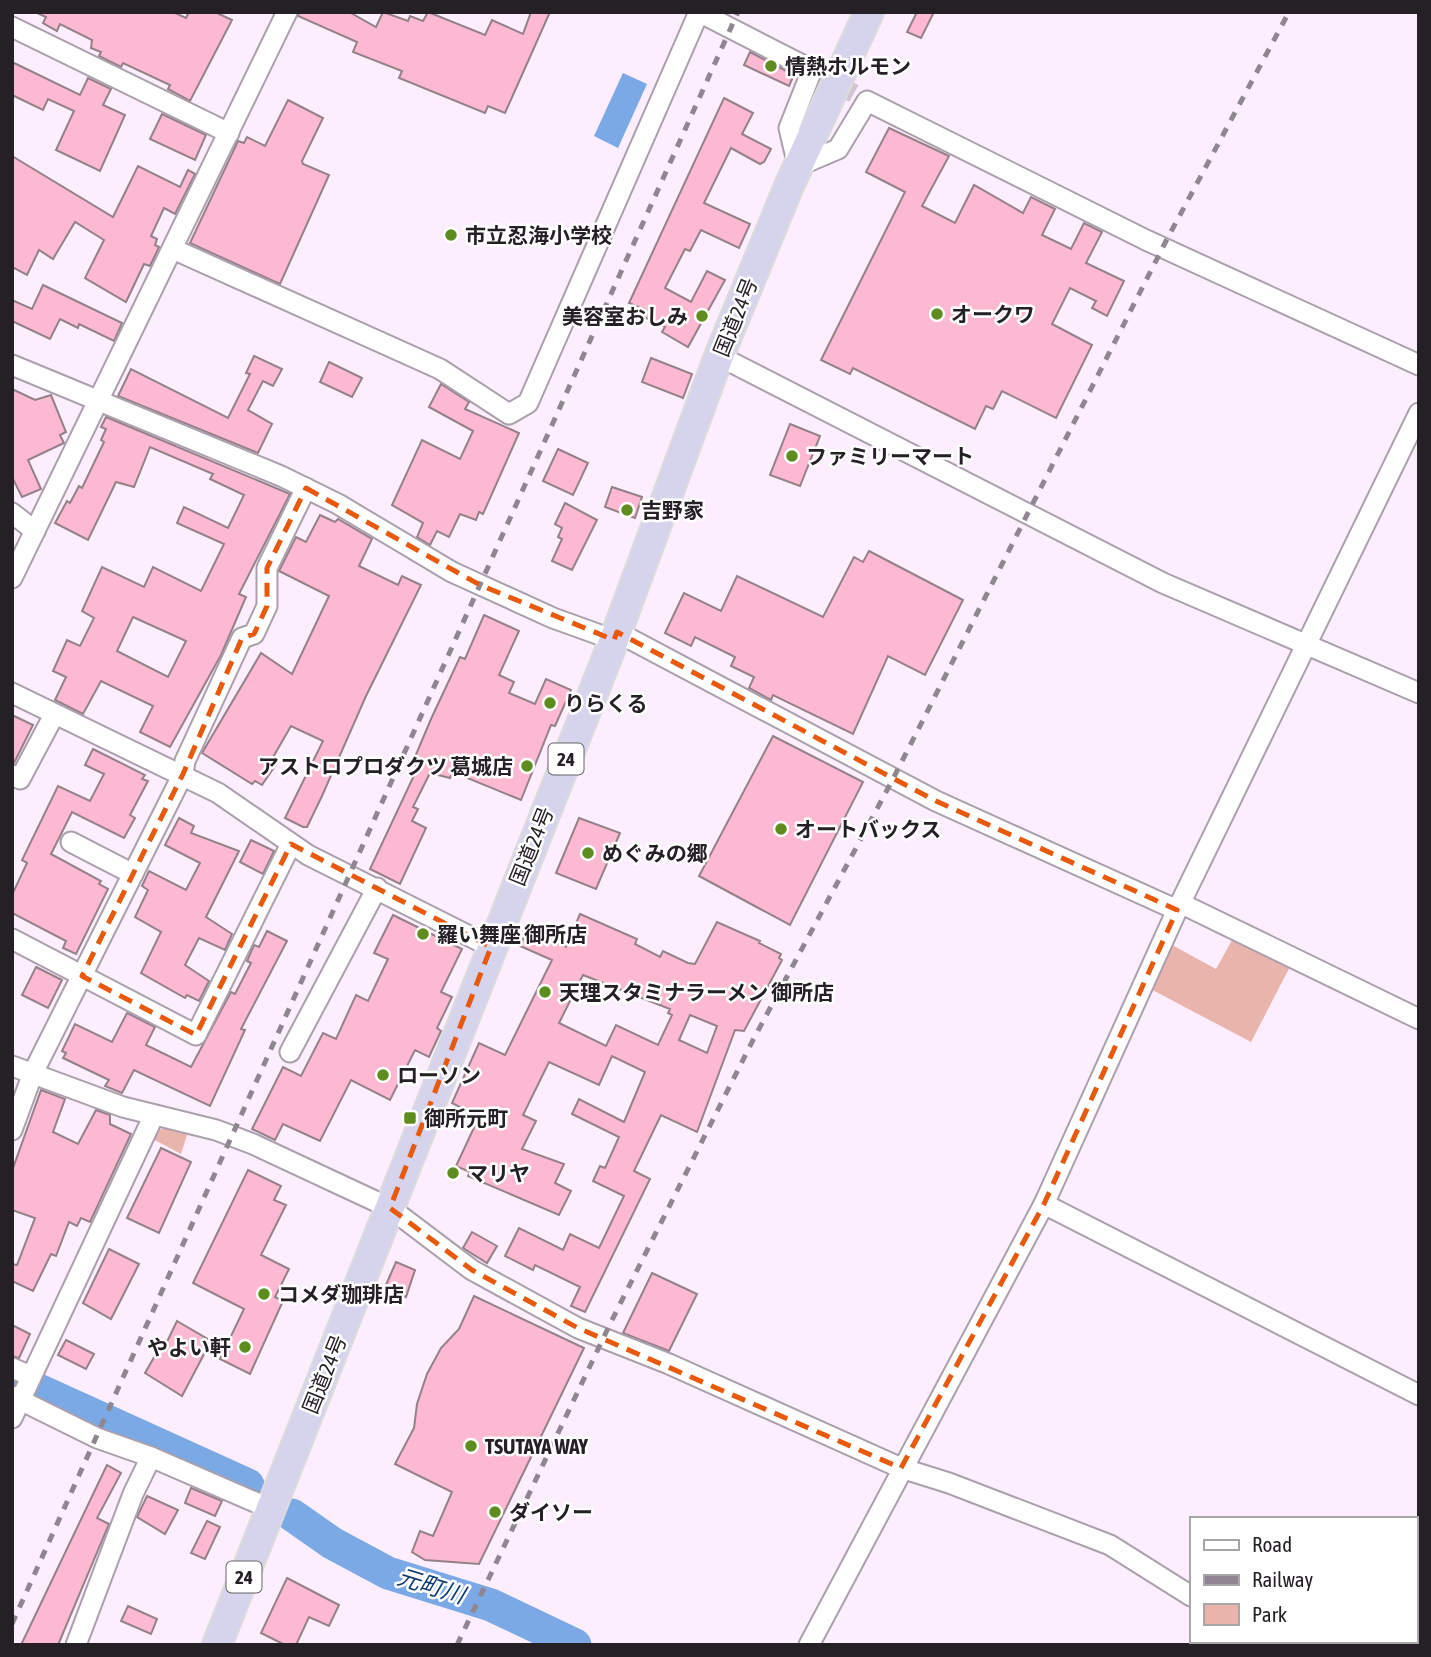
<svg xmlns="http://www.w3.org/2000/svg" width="1431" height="1657" font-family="'Asap Condensed','Noto Sans JP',sans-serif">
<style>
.green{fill:#e9b4ab}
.water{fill:#7ba9e6}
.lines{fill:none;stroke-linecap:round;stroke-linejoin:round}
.river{stroke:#7ba9e6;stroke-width:33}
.building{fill:#fcb9d1;stroke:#948087;stroke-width:2;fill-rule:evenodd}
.minor-tunnel{stroke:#d1c5d3;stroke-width:19;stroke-dasharray:19 10;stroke-linecap:butt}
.minor-casing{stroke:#ac9fad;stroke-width:23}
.highway-casing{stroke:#dcdbdc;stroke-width:32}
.minor{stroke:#fff;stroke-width:19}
.highway{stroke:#d6d4ec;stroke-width:28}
.rail{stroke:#8f8691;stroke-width:5;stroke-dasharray:9 9;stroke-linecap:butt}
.marked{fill:none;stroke:#e8590c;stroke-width:5;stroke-dasharray:14 9;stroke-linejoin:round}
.poi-dot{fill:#5f8c1e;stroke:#fff;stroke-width:2.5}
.labels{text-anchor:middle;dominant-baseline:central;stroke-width:5;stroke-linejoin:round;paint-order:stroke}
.shield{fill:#fff;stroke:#666367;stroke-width:2}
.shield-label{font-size:19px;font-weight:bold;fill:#252026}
.poi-label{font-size:21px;font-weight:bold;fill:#252026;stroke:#fff;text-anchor:start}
.street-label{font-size:21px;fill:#252026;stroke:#fff}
.water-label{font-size:23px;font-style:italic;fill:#0c3b71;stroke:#fff}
</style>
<rect width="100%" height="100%" fill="#fceefe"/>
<g class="green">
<polygon points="1237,931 1294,959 1251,1042 1143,985 1163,940 1216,969"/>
<polygon points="169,1127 187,1135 181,1154 151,1138 159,1130"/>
</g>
<polygon class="water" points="623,73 647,84 618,148 594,136"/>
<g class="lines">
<g class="river">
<polyline points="12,1378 248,1485"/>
<polyline points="292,1515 332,1543 388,1573 491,1605 575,1645"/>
</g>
</g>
<g class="building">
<polygon points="35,12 173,12 186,18 189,12 215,12 232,20 190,101 168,89 170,85 123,63 121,67 99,56 101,52 91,48 92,40 60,24 57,31 43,23 46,17"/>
<polygon points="299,12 349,12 376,27 383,12 408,21 410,16 423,21 428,12 485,35 492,20 523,34 531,12 550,12 505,113 488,106 485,113 399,78 402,71 353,52 357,42 298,16"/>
<polygon points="917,12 934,12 921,38 907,32"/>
<polygon points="750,52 794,75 789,86 744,65"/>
<polygon points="12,62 80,95 88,78 111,89 103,105 125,115 100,171 56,150 74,111 48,99 43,110 12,95"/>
<polygon points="724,98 753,113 742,134 771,149 764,162 760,164 731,148 704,203 750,224 739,248 701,230 690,251 685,249 665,288 691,302 707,271 725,280 688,347 662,332 665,327 640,315 643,309 629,303"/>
<polygon points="288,100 323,118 302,161 303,164 329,175 280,284 190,243 238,141 244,143 247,137 265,146"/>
<polygon points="162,114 206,135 195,160 150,139"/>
<polygon points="889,128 949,156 922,206 955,223 974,185 1023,213 1031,197 1055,209 1042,235 1071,249 1084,223 1102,232 1086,263 1124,281 1107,316 1092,308 1096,301 1070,288 1052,324 1092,345 1056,418 1002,391 993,409 986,406 975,429 853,368 850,374 821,360 905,192 866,172"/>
<polygon points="12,156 113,217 138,166 180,187 188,170 195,174 175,214 164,208 151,236 157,239 155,245 159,247 150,266 144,264 126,302 85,278 104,240 75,222 53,259 39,250 27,275 12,267"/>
<polygon points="43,285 122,323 114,341 79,324 78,328 60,319 50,339 12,321 12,300 32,309"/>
<polygon points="254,356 282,369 273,386 263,381 248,410 272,424 258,453 118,396 131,369 228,418 250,374 246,373"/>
<polygon points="651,358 692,374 683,398 642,382"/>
<polygon points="329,362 362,378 352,397 320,382"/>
<polygon points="441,384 469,402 465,409 519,433 483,514 479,512 476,520 460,514 449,537 437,531 430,545 417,537 423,523 392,505 422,440 460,459 473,431 429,407"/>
<polygon points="12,389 35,400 51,395 66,432 60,435 64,443 28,460 41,489 22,497 12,477"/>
<path d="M106,417L290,494L239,594L246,597L221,655L170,747L140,732L153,706L101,681L83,714L55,700L66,677L53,671L67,640L80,646L94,618L82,611L102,567L144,587L153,567L201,591L224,544L177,523L184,507L228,528L244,495L210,479L213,474L150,447L134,487L116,482L88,540L55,523L67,501L70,503L79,486L82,488L104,442L101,440L106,429L101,427ZM133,617L186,641L168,677L117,651Z"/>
<polygon points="790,424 820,436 800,486 770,475"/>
<polygon points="558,449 588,463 573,495 543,481"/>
<polygon points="612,487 642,497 635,518 605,507"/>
<polygon points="565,503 597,520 572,570 552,561 562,539 558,537 562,528 555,524"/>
<polygon points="320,515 335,522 338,519 372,539 359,566 398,585 402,576 421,585 366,696 322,796 307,827 303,827 285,818 323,741 291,726 272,759 277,763 262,785 255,781 252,784 202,753 261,653 292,674 329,596 279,571 296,537 306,542"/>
<polygon points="869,551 963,600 925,675 888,656 853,734 773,695 771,700 749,688 754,677 731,666 735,657 695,637 691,646 665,633 684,593 721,611 737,576 823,617 854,557 863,562"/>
<polygon points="484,615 519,631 499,675 514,682 509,693 535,704 546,679 571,690 555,726 551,725 521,800 453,772 450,778 430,773 413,807 418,809 412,821 426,828 400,884 370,869 418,767 412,764 431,719 460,657 465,659"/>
<polygon points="12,715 33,725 14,763 12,763"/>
<polygon points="773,736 863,782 790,925 699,876"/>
<polygon points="93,749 145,775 142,779 148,781 130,815 135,818 124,838 72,812 51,854 101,881 99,884 108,889 76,954 63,948 66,941 12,913 12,895 27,863 22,860 58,786 90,801 104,774 85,765"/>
<polygon points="179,818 194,826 191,833 239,851 206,917 232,934 225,950 199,938 185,965 209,981 199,1001 187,995 185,998 141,973 161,932 135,917 148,890 142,886 149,871 186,890 200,863 165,845"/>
<polygon points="579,818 620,833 596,889 556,873"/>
<polygon points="251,840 274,851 263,874 240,862"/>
<path d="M580,914L637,939L635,944L660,957L663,951L688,963L695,964L717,922L760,941L759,943L781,954L779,958L782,960L744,1031L735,1030L697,1132L661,1115L634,1171L650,1179L585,1312L571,1306L580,1287L535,1265L533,1270L505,1256L519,1228L563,1250L570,1234L599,1248L624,1196L593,1181L600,1166L605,1168L619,1137L572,1114L579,1099L624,1122L645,1072L612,1056L599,1085L549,1062L523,1115L536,1121L522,1149L564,1164L555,1183L571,1191L559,1215L468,1176L470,1172L456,1166L479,1117L452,1103L479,1043L505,1055L552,960L520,946L527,930L566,947ZM583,975L670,1009L668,1013L672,1015L658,1045L616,1025L606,1046L559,1023ZM690,1015L717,1026L707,1053L679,1040Z"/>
<polygon points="393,915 462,949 441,992 452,997 437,1028 441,1031 429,1057 415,1050 390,1100 351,1080 320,1141 283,1124 275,1140 252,1129 283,1067 301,1076 323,1033 336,1039 356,995 368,1001 388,959 374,953"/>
<polygon points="267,931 287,941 241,1029 245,1030 210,1106 134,1070 122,1093 105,1086 109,1080 63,1058 66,1053 62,1051 75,1024 112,1042 127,1013 155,1027 146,1045 191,1067 231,992 235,994 251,963 247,961 254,945 259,947"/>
<polygon points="36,967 62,980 48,1008 22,995"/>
<polygon points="41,1090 65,1099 53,1132 78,1144 96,1110 110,1115 110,1124 131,1134 90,1222 81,1218 77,1226 69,1222 56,1256 51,1254 33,1291 12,1281 12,1264 17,1265 35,1218 12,1210 12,1171"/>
<polygon points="161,1148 191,1162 159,1233 127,1218"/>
<polygon points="248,1170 281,1186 274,1200 286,1205 261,1255 289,1269 275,1297 283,1301 250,1374 220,1359 244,1309 193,1283"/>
<polygon points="472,1232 497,1246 487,1263 463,1248"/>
<polygon points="109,1249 139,1264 111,1319 83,1303"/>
<polygon points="396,1262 415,1270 406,1297 385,1287"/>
<polygon points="652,1273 697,1294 669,1351 623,1333"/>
<polygon points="474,1296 584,1348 479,1564 425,1560 412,1552 420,1531 433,1536 452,1492 395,1464 414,1428 417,1404 427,1374 441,1348 459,1329"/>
<polygon points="177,1321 211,1341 182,1396 145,1373 160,1347 163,1348 166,1344"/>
<polygon points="12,1325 30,1334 19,1358 12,1356"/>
<polygon points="66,1340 94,1354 86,1369 58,1355"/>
<polygon points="107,1465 121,1473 97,1518 109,1524 58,1645 21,1645"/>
<polygon points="191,1488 222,1501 215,1516 185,1503"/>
<polygon points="147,1496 178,1510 165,1534 137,1517"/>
<polygon points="207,1521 220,1527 205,1559 191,1553"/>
<polygon points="287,1578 339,1605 329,1626 309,1617 296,1645 285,1645 261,1633"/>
<polygon points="128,1606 157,1619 151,1634 121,1621"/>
</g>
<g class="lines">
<polyline class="minor-tunnel" points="812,70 867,101"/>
<defs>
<g id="minor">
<polyline points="699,12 812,70 789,128 798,166 838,149 867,101 1146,240 1419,365"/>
<polyline points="12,27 229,133"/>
<polyline points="173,249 440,369 509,414 528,403 699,12"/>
<polyline points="719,356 1163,583 1419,693"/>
<polyline points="12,365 281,476 338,504 452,572 553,618 614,640"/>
<polyline points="12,513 35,531"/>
<polyline points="12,578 287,12"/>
<polyline points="617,632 936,801 1177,910"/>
<polyline points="12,693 218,793 308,855 491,947"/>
<polyline points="12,775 20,779 54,715"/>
<polyline points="71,842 133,874"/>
<polyline points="1180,903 1419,1019"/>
<polyline points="12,939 196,1035 291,844"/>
<polyline points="290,1052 377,888"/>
<polyline points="12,1066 123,1107 216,1130 253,1144 390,1208 472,1270 578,1328 669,1364 901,1468 949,1483 1110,1545 1191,1596"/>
<polyline points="12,1130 33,1073 183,774 185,761 242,638 254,634 267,606 267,568 306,488"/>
<polyline points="1044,1204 1419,1395"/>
<polyline points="12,1368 31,1376"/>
<polyline points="12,1396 97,1438 151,1457 271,1509"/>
<polyline points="12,1418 154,1115"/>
<polyline points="1290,1641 1300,1645"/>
<polyline points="76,1645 133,1494 151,1457"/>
<polyline points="809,1645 1044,1204 1177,910 1419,413"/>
</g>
<polyline id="highway" points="217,1645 614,640 719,356 789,186 869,12"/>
</defs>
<use href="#minor" class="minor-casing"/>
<use href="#highway" class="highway-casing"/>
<use href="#minor" class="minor"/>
<use href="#highway" class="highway"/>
<g class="rail">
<polyline points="12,1624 738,12"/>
<polyline points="457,1645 611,1322 753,1040 893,779 1166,241 1289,12"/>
</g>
</g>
<path class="marked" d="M306,488L480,585L614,640L617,632L936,801L1177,910L1044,1204L901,1468L578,1328L472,1270L390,1208L491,947L291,844L196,1035L82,976L183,774L242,638L254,634L267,606V568Z"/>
<g class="poi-dot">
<circle cx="771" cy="66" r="7"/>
<circle cx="451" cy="235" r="7"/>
<circle cx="937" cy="314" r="7"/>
<circle cx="702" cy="316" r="7"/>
<circle cx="792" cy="456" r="7"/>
<circle cx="627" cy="510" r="7"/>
<circle cx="550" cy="703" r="7"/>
<circle cx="527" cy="766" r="7"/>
<circle cx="781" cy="829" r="7"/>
<circle cx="588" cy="853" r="7"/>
<circle cx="423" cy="934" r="7"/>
<circle cx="545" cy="992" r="7"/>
<circle cx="383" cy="1075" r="7"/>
<rect x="403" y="1111" width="14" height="14" rx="3.5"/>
<circle cx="453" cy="1173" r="7"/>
<circle cx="264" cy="1294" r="7"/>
<circle cx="245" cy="1347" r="7"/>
<circle cx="471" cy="1446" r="7"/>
<circle cx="495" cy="1512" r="7"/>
</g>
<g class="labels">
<g class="shield">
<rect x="548.5" y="743.5" width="35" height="31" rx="5"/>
<rect x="226.5" y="1561.5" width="35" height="31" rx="5"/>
</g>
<g class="shield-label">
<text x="566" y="759">24</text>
<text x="244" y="1577">24</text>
</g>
<g class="poi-label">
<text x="785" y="66">情熱ホルモン</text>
<text x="465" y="235">市立忍海小学校</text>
<text x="951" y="314">オークワ</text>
<text x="688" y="316" text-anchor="end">美容室おしみ</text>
<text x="806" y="456">ファミリーマート</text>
<text x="641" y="510">吉野家</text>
<text x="564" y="703">りらくる</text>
<text x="513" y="766" text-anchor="end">アストロプロダクツ 葛城店</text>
<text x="795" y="829">オートバックス</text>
<text x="602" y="853">めぐみの郷</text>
<text x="437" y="934">羅い舞座 御所店</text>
<text x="559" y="992">天理スタミナラーメン 御所店</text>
<text x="397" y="1075">ローソン</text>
<text x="424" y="1118">御所元町</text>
<text x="467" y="1173">マリヤ</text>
<text x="278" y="1294">コメダ珈琲店</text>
<text x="231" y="1347" text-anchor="end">やよい軒</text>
<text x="485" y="1446">TSUTAYA WAY</text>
<text x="509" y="1512">ダイソー</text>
</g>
<g class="street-label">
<text transform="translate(735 317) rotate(-68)">国道24号</text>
<text transform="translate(531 846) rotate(-68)">国道24号</text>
<text transform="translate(324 1374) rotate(-68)">国道24号</text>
</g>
<g class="water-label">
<text transform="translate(431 1586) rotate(17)">元町川</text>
</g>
</g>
<rect width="1431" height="1657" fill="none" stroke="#252026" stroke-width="28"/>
<rect x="1190" y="1517" width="228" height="126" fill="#ffffff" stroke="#a8a6a8" stroke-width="2"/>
<rect x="1204" y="1540" width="35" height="10" fill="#ffffff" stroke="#a8a6a8" stroke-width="2"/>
<text x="1252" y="1552" font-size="21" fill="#252026">Road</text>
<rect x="1204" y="1575" width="35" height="10" fill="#8f8691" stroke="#a8a6a8" stroke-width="2"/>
<text x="1252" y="1587" font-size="21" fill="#252026">Railway</text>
<rect x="1204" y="1604" width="35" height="21" fill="#e9b4ab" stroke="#a8a6a8" stroke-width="2"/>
<text x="1252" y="1622" font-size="21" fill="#252026">Park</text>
</svg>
